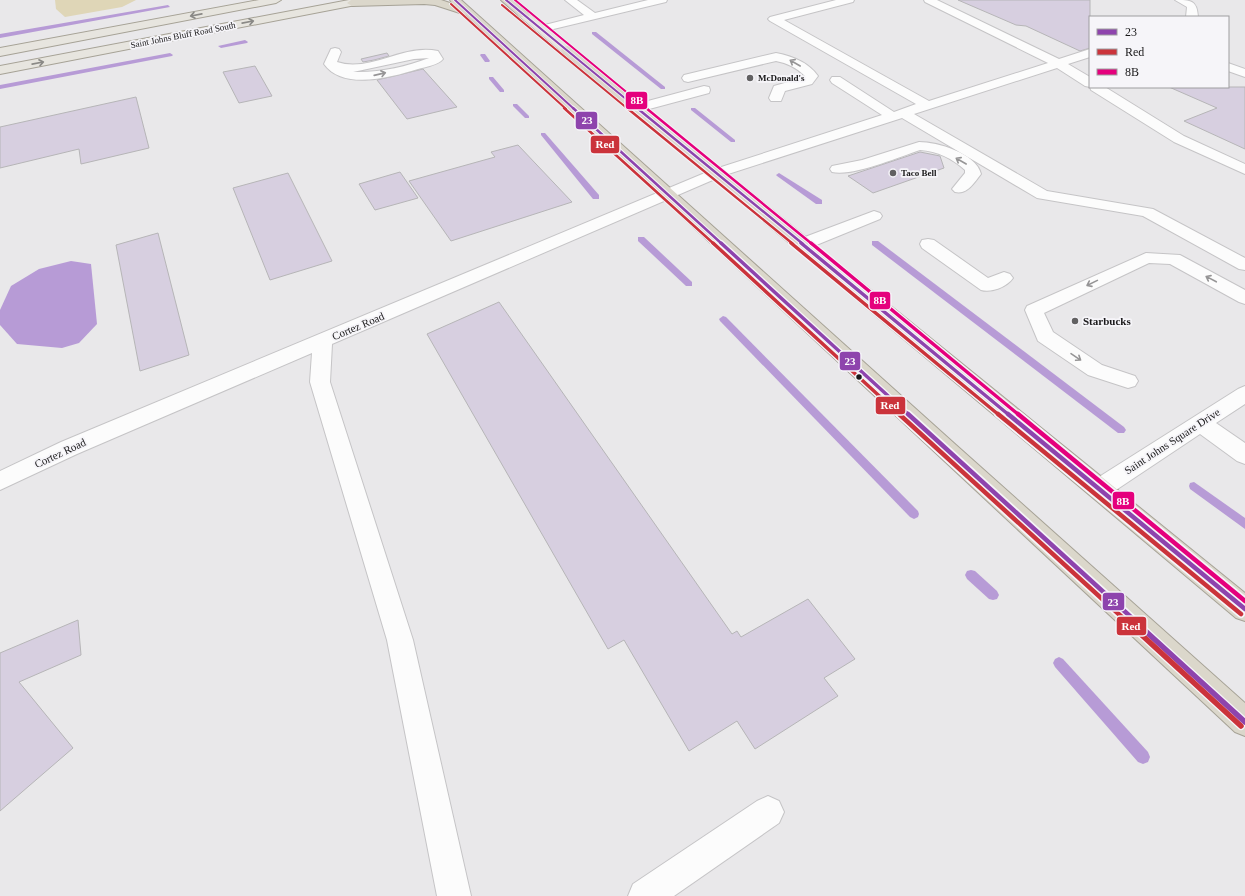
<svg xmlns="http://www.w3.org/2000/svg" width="1245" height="896" font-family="Georgia,serif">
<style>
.green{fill:#dfd6b7}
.water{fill:#b79bd6}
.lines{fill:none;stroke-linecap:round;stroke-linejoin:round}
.stream{fill:#b79bd6;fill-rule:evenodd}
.building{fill:#d7cfe0;stroke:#b6b5b7}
.minor-casing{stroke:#c5c4c6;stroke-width:2}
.major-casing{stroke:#a6a296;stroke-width:2}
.highway-casing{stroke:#a6a296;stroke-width:2}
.minor{fill:#fcfcfc;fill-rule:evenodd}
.major{fill:#e7e5df;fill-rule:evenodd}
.highway{fill:#dbd7cb;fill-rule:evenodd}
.bus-1-far4-casing{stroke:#f6f5f9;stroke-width:3.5}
.bus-1-far3-casing{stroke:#f6f5f9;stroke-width:4.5}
.bus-1-far2-casing{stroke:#f6f5f9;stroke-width:6}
.bus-1-far1-casing{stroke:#f6f5f9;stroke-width:8}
.bus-1-casing{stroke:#f6f5f9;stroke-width:8}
.bus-2-far4-casing{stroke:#f6f5f9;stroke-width:3.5}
.bus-2-far3-casing{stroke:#f6f5f9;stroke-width:4.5}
.bus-2-far2-casing{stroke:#f6f5f9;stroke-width:6}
.bus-2-far1-casing{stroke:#f6f5f9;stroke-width:8}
.bus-2-casing{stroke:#f6f5f9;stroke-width:8}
.bus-3-far3-casing{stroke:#f6f5f9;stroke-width:3.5}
.bus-3-far2-casing{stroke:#f6f5f9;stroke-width:4.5}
.bus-3-far1-casing{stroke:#f6f5f9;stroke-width:6}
.bus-3-casing{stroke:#f6f5f9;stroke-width:8}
.bus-1-far4{stroke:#8e44ad;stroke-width:2}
.bus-1-far3{stroke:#8e44ad;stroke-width:2.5}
.bus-1-far2{stroke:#8e44ad;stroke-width:3.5}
.bus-1-far1{stroke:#8e44ad;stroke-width:4.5}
.bus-1{stroke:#8e44ad;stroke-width:5.5}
.bus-2-far4{stroke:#cb333b;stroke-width:2}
.bus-2-far3{stroke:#cb333b;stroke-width:2.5}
.bus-2-far2{stroke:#cb333b;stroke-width:3.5}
.bus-2-far1{stroke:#cb333b;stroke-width:4.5}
.bus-2{stroke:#cb333b;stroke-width:5.5}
.bus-3-far3{stroke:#e5007d;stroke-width:2}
.bus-3-far2{stroke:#e5007d;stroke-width:2.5}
.bus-3-far1{stroke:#e5007d;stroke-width:3.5}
.bus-3{stroke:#e5007d;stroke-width:4.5}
.oneway{stroke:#8a8986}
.oneway2{stroke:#969596}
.poi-dot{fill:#626162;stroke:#f6f5f9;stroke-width:1.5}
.bus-dot{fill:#191819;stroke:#f6f5f9;stroke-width:1.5}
.labels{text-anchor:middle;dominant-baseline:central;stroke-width:3.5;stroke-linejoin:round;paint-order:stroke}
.far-street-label{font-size:9px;fill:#191819;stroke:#f6f5f9}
.far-poi-label{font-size:9px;font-weight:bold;fill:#191819;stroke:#f6f5f9;text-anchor:start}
.poi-label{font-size:11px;font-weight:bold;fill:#191819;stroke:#f6f5f9;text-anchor:start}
.street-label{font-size:11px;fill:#191819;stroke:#f6f5f9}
.line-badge{stroke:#f6f5f9;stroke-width:1.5}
.badge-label{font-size:11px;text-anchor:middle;font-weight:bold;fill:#fff}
</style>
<rect width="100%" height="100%" fill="#e9e8ea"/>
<polygon class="green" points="55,0 136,0 122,7 65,17 56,9"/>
<polygon class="water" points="71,261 91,264 97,324 79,343 62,348 17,344 0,325 0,310 11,286 39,269"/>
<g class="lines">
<g class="stream">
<polygon points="168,5 170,7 0,38 0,34"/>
<polygon points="592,32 596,32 665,87 665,89 661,89 592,34"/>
<polygon points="245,40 248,42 247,43 221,48 218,46"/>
<polygon points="170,53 173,55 172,56 0,89 0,85"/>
<polygon points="481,54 485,54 490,61 489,62 485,62 480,55"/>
<polygon points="489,77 493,77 504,90 504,92 500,92 489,79"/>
<polygon points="513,104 517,104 529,116 529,118 525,118 513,106"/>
<polygon points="691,108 695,108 735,140 735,142 731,142 691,110"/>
<polygon points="541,133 545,133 599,195 599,199 593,199 541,135"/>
<polygon points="779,173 822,200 822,204 816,204 777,176 776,175"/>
<polygon points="638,237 644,237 692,282 692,286 686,286 638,241"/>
<polygon points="872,241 878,241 1124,427 1126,430 1124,433 1118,433 872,245"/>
<polygon points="723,316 726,317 918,511 919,514 918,517 914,519 910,517 720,321 719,319"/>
<polygon points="1194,482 1245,518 1245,529 1190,489 1189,486 1190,483"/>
<polygon points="971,570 975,571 997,591 999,595 997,599 993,600 989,599 967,579 965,575 967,571"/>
<polygon points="1059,657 1063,659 1148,752 1150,757 1148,762 1143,764 1138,762 1055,667 1053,663 1055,659"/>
</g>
</g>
<g class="building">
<polygon points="958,0 1090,0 1090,48 1080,51 1026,26 1016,25"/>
<polygon points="387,53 389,56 374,60 363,62 361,59"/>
<polygon points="255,66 272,96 239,103 223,72"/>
<polygon points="423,69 457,107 407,119 377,80"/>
<polygon points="1169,87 1245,87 1245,149 1184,121 1217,108"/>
<polygon points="136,97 149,148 81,164 79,149 0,168 0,127"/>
<polygon points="518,145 572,202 451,241 409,181 495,157 491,152"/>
<polygon points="920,152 940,156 944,168 873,193 848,176"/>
<polygon points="400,172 418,198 375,210 359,184"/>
<polygon points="288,173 332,261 270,280 233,188"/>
<polygon points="158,233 189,355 140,371 116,245"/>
<polygon points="499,302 732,634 737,631 741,637 808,599 855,659 824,678 838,696 755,749 737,721 689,751 624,640 608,649 427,334"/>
<polygon points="78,620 81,655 19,682 73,748 0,811 0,653"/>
</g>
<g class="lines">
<defs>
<g id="minor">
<polygon points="565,0 577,0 595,13 648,0 667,0 666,2 541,32 537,31 535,29 537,27 584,15"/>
<polygon points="836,0 854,0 853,2 784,20 929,101 1048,63 925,2 924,0 937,0 1059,59 1090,49 1090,57 1068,64 1090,77 1090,87 1105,87 1184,136 1245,164 1245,174 1174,142 1091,90 1090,87 1085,86 1057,68 914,114 1047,191 1153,209 1245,258 1245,270 1239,269 1143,216 1037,198 902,118 722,176 332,344 330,382 413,640 471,896 437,896 387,640 310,382 312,353 77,454 0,490 0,471 61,442 712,170 882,115 832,83 830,80 832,77 840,77 894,112 916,104 770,21 768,19 770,17"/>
<path d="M1175,0C1191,0 1197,0 1198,17H1186L1187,7Z"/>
<path d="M335,48L339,49L341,52L337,62C370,73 404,43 438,51L443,59C439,65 425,67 418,69C392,77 343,91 324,64L331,49ZM429,58C405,67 379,73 353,72L414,59Z"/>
<path d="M776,53C792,56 808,62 818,76L812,84L785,91L781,101H771L769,98L774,86L802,78L805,76C797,68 787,63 776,61L688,82L684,81L682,78L684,75Z"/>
<polygon points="1228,63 1245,69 1245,77 1228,71"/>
<polygon points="704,86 709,87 710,90 709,93 638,112 633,111 631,108 633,105"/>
<path d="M919,142C937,142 976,153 981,174C974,183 967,195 955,192L952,189L965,173V170C953,159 937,151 920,150C899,157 852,177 832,172L830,169L832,166L862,160Z"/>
<polygon points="874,211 880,213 882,216 880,219 809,248 803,249 797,248 795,244 797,240"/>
<path d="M928,239L934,240L988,278L1004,272L1010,274L1013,278C1007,287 991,293 981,290L922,248L920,244L922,240Z"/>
<polygon points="1146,253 1180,255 1245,290 1245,304 1239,302 1170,264 1149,263 1044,313 1053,332 1102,365 1135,376 1138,381 1135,386 1128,388 1088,375 1038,341 1025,310 1027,306"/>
<polygon points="1245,386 1245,404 1216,423 1245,443 1245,464 1237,461 1200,434 1107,496 1099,499 1091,496 1087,489 1091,482 1238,389"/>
<polygon points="768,796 779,801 784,812 779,823 674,896 628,896 633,884 757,801"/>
</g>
<g id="major">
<polygon points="259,0 281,0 276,3 0,56 0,48"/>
<polygon points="349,0 371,0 366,3 0,74 0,66"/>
<polygon points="524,12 528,13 571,47 573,50 571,53 563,53 520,17 518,15 520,13"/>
</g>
<g id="highway">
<polygon points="351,0 441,0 453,4 450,0 461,0 956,445 1245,703 1245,736 1235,732 466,15 435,5 424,4 352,6 347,3"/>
<polygon points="501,0 513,0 530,15 528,17 520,17"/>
<polygon points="567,46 571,47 1245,593 1245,621 1236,618 563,53 561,50 563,47"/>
</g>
</defs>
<use href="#minor" class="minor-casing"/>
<use href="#major" class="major-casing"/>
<use href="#highway" class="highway-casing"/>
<use href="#minor" class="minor"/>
<use href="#major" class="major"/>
<use href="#highway" class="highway"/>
<defs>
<g id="bus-1-far4">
<polyline points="455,0 574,109"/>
<polyline points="506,0 638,109"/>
</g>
<g id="bus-1-far3">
<polyline points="573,108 722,244"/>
<polyline points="637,108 803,244"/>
</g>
<g id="bus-1-far2">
<polyline points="721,243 909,415"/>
<polyline points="801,243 1009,415"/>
</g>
<g id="bus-1-far1">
<polyline points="908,414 1143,628"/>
<polyline points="1008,414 1245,609"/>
</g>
<polyline id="bus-1" points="1141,627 1245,722"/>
<g id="bus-2-far4">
<polyline points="451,4 566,109"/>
<polyline points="502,5 628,109"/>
</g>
<g id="bus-2-far3">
<polyline points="564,108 714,244"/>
<polyline points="627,108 793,244"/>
</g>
<g id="bus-2-far2">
<polyline points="713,243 900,415"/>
<polyline points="791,243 999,415"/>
</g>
<g id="bus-2-far1">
<polyline points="899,414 1134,628"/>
<polyline points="998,414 1241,614"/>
</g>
<polyline id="bus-2" points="1133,627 1241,726"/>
<polyline id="bus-3-far3" points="515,0 647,109"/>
<polyline id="bus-3-far2" points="646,108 812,244"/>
<polyline id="bus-3-far1" points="811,243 1019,415"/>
<polyline id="bus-3" points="1018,414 1245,601"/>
</defs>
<use href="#bus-1-far4" class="bus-1-far4-casing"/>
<use href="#bus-1-far3" class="bus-1-far3-casing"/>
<use href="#bus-1-far2" class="bus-1-far2-casing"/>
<use href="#bus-1-far1" class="bus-1-far1-casing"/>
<use href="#bus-1" class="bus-1-casing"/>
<use href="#bus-2-far4" class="bus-2-far4-casing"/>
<use href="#bus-2-far3" class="bus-2-far3-casing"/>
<use href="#bus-2-far2" class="bus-2-far2-casing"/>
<use href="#bus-2-far1" class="bus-2-far1-casing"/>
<use href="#bus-2" class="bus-2-casing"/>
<use href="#bus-3-far3" class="bus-3-far3-casing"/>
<use href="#bus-3-far2" class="bus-3-far2-casing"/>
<use href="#bus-3-far1" class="bus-3-far1-casing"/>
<use href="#bus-3" class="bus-3-casing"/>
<use href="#bus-1-far4" class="bus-1-far4"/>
<use href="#bus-1-far3" class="bus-1-far3"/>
<use href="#bus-1-far2" class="bus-1-far2"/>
<use href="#bus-1-far1" class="bus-1-far1"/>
<use href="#bus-1" class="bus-1"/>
<use href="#bus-2-far4" class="bus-2-far4"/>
<use href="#bus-2-far3" class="bus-2-far3"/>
<use href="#bus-2-far2" class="bus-2-far2"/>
<use href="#bus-2-far1" class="bus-2-far1"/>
<use href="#bus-2" class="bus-2"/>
<use href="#bus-3-far3" class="bus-3-far3"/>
<use href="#bus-3-far2" class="bus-3-far2"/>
<use href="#bus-3-far1" class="bus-3-far1"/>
<use href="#bus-3" class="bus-3"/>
</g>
<defs><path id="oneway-shaft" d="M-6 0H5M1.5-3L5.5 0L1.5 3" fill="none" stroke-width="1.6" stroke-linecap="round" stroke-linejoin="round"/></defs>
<g class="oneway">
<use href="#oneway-shaft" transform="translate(196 15) rotate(169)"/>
<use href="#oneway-shaft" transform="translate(248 22) rotate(-11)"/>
<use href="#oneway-shaft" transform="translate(38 63) rotate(-11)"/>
</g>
<g class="oneway2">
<use href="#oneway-shaft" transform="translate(795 63) rotate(-150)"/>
<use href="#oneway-shaft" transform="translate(380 74) rotate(-13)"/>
<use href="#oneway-shaft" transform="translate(961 161) rotate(-150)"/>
<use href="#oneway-shaft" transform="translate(1211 279) rotate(-152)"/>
<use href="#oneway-shaft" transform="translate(1092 283) rotate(154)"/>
<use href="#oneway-shaft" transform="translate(1076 357) rotate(34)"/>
</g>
<g class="poi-dot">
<circle cx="750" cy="78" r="4"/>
<circle cx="893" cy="173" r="4"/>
<circle cx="1075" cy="321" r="4"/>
</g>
<circle class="bus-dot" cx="859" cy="377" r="3.5"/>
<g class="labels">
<g class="far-street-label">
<text transform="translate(183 35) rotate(-11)">Saint Johns Bluff Road South</text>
</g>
<g class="far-poi-label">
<text x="758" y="78">McDonald's</text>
<text x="901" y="173">Taco Bell</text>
</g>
<g class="poi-label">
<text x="1083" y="321">Starbucks</text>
</g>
<g class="street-label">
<text transform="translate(358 326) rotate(-23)">Cortez Road</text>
<text transform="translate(1172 441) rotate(-33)">Saint Johns Square Drive</text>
<text transform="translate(60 453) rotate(-25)">Cortez Road</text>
</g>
</g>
<g class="line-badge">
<rect x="625" y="91" width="23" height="19" rx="4" fill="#e5007d"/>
<rect x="575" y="111" width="23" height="19" rx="4" fill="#8e44ad"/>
<rect x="590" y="135" width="30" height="19" rx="4" fill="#cb333b"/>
<rect x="869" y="291" width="22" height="19" rx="4" fill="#e5007d"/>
<rect x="839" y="351" width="22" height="20" rx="4" fill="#8e44ad"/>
<rect x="875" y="396" width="31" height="19" rx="4" fill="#cb333b"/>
<rect x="1112" y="491" width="23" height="19" rx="4" fill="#e5007d"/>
<rect x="1102" y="592" width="23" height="19" rx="4" fill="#8e44ad"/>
<rect x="1116" y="616" width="31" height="20" rx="4" fill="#cb333b"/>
</g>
<g class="badge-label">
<text x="637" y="104">8B</text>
<text x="587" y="124">23</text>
<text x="605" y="148">Red</text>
<text x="880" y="304">8B</text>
<text x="850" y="365">23</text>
<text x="890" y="409">Red</text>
<text x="1123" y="505">8B</text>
<text x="1113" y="606">23</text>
<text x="1131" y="630">Red</text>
</g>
<rect x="1089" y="16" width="140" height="72" fill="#f6f5f9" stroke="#9e9d9f"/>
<rect x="1097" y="29" width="20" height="6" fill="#8e44ad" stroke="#9e9d9f"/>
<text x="1125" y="36" font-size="12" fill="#191819">23</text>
<rect x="1097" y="49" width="20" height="6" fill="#cb333b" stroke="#9e9d9f"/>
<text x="1125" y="56" font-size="12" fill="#191819">Red</text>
<rect x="1097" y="69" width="20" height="6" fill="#e5007d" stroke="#9e9d9f"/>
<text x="1125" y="76" font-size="12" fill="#191819">8B</text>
</svg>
